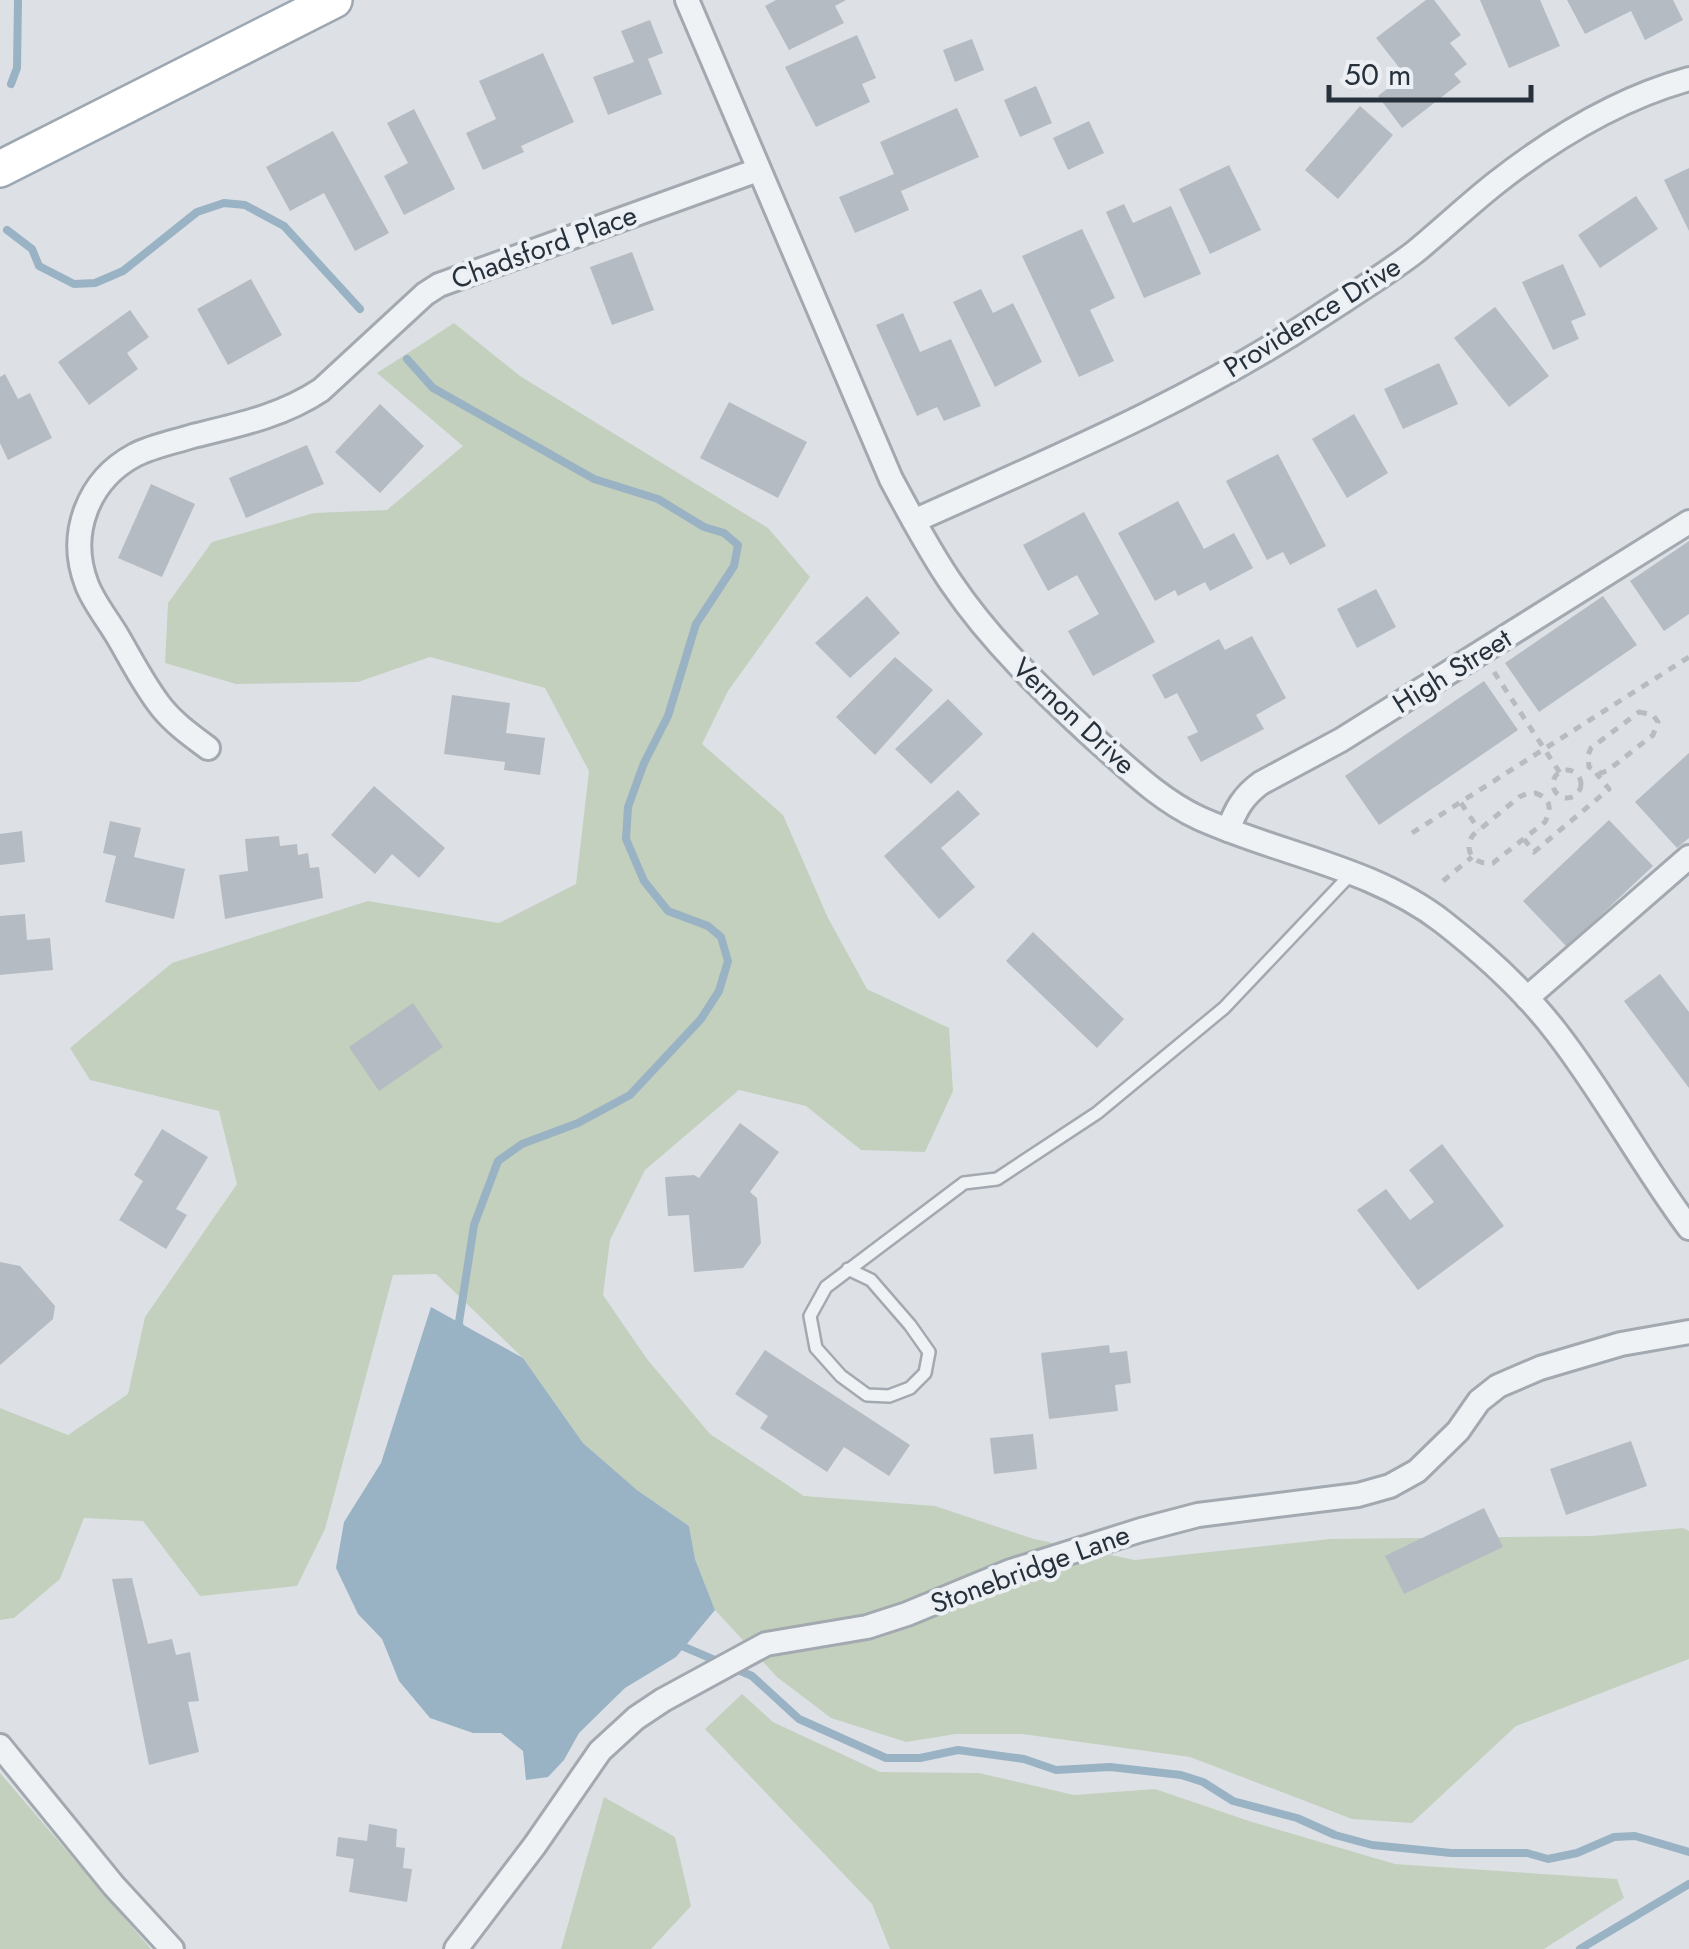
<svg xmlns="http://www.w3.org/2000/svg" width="1689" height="1949" font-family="Jost,sans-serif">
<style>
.green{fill:#c4d0be}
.water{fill:#99b3c5}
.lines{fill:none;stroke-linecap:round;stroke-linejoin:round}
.stream{stroke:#99b3c5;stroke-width:8}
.building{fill:#b4bbc2}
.service-casing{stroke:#a3a9b0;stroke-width:16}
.minor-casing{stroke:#a3a9b0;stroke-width:28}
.primary-casing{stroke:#9da7b1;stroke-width:40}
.path{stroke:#b7bcc1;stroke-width:5;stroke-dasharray:8 8;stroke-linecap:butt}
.service{stroke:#eff2f5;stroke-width:11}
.minor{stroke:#eff2f5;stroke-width:22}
.primary{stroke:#fff;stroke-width:35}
.labels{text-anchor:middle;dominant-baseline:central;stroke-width:8;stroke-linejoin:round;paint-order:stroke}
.street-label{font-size:28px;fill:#27313c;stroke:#ecf0f4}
</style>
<rect width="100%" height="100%" fill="#dde1e6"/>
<g class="green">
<polygon points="454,323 520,376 768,528 810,577 728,691 702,744 783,815 828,918 867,989 949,1028 953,1091 925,1152 861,1150 806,1106 739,1090 645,1170 610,1240 603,1295 647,1359 710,1434 804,1496 935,1506 1034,1539 1135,1560 1330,1539 1592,1536 1683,1528 1689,1531 1689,1659 1516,1726 1412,1823 1352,1819 1190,1757 1022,1734 956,1734 906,1742 831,1718 777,1677 715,1610 695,1559 689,1526 637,1490 583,1443 523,1358 436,1274 393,1275 325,1529 297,1586 200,1596 143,1521 84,1518 60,1579 14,1618 0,1620 0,1408 68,1435 128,1394 145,1317 237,1184 219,1111 90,1080 70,1048 172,963 368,901 499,923 576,884 589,771 545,688 430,657 358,682 236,684 165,663 168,603 212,542 314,513 387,510 463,446 377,373"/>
<polygon points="742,1694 773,1722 880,1772 979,1773 1074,1795 1155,1789 1252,1822 1395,1864 1617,1879 1624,1898 1544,1949 890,1949 872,1904 705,1729"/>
<polygon points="0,1773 151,1949 0,1949"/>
<polygon points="604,1797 675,1837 691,1906 651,1949 561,1949"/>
</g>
<polygon class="water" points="431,1307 523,1358 583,1443 637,1490 689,1526 695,1559 715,1610 676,1657 625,1688 579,1733 564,1760 548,1777 526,1780 523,1751 501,1733 473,1733 430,1718 399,1681 382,1639 358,1614 336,1568 344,1522 381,1463"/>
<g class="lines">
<g class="stream">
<polyline points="11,84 17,68 18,0"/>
<polyline points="7,230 32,249 39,266 74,284 95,283 123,271 197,212 224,203 245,205 284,226 360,309"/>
<polyline points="407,359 433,388 594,479 658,499 704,527 724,533 738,545 734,566 696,624 668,716 644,763 628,807 626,839 644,881 668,911 708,926 721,937 728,961 719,991 701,1019 630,1095 578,1123 522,1144 498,1161 474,1225 459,1322 460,1332"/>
<polyline points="675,1643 752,1676 799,1719 886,1758 920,1758 958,1750 1024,1759 1056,1770 1110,1767 1181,1775 1203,1782 1233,1801 1297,1818 1335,1835 1372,1845 1451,1853 1527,1853 1548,1859 1577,1853 1614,1837 1635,1836 1689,1852"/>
<polyline points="1580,1949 1689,1884"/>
</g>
</g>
<g class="building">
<polygon points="776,0 846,0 835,6 844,23 789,50 765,6"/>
<polygon points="1426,0 1434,0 1461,35 1450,43 1467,64 1454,74 1461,82 1402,128 1378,96 1405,75 1376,38"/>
<polygon points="1480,0 1540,0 1560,46 1509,68"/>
<polygon points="1567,0 1673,0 1683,20 1645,40 1631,11 1585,34"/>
<polygon points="650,20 663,53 648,59 662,94 608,115 593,77 634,62 621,31"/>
<polygon points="857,35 876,78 862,84 870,102 816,127 785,67"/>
<polygon points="972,39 984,70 955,82 943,50"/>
<polygon points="543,53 574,122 521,146 524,152 483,170 466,133 496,119 479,81"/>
<polygon points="1036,86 1052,123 1020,137 1004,100"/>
<polygon points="1360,106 1393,135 1338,199 1305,170"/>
<polygon points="957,108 979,157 901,191 909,210 855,233 839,197 894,174 880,142"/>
<polygon points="414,109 455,189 404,215 384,176 408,163 387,123"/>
<polygon points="1089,121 1104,153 1068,170 1053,138"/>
<polygon points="333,131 389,233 355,251 324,193 290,211 266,167"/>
<polygon points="1229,165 1261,230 1210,254 1179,189"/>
<polygon points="1689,168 1689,231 1664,180"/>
<polygon points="1636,196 1658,229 1600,268 1578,235"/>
<polygon points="1124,204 1133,223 1171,206 1201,274 1144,298 1106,212"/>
<polygon points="1082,229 1115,298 1090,310 1114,361 1079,377 1022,256"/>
<polygon points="632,252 654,310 612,325 590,267"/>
<polygon points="1563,264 1586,315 1571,321 1579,339 1553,350 1522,282"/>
<polygon points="251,279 282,335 228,365 197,309"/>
<polygon points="981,289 993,313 1013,303 1042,362 995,387 953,302"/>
<polygon points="1495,307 1549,376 1509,407 1454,338"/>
<polygon points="130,310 149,337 127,353 138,369 89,405 58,362"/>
<polygon points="903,313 920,352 951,339 981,406 944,421 937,407 917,416 876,325"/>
<polygon points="1439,363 1458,404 1403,429 1384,389"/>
<polygon points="5,374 18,399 30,393 52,438 8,460 0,443 0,377"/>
<polygon points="729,402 807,442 778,498 700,458"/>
<polygon points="380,404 424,446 380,493 335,452"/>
<polygon points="1354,414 1388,473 1347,498 1312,439"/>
<polygon points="307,445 324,484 246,518 229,478"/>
<polygon points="1278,454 1326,546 1290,565 1283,552 1267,560 1226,481"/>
<polygon points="151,484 195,504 162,577 118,558"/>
<polygon points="1178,501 1204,549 1234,533 1253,568 1210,591 1205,582 1178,596 1175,590 1155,601 1118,533"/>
<polygon points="1084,512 1155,642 1093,676 1068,631 1099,614 1077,575 1048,591 1023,545"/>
<polygon points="1689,541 1689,614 1664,631 1630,581"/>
<polygon points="1376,589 1396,627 1357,648 1337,609"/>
<polygon points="867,596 900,633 850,678 815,643"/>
<polygon points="1603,596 1637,645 1539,712 1505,663"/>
<polygon points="1252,636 1286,698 1256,715 1264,729 1201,762 1187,737 1198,732 1177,693 1165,699 1152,675 1219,639 1225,650"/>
<polygon points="895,657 933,690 875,755 836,717"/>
<polygon points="1484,681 1518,730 1379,825 1345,776"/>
<polygon points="452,695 510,703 506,733 545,738 540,775 504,770 505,762 444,754"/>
<polygon points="948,699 983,734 931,784 895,749"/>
<polygon points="1689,753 1689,838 1677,848 1635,802"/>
<polygon points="374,786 445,848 419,878 392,854 375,874 331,835"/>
<polygon points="958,790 980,814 941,848 975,887 939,919 884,856"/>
<polygon points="1609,820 1653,866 1567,947 1523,901"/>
<polygon points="110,821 141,828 134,857 185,869 174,919 105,902 116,856 103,853"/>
<polygon points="22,831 25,862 0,865 0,834"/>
<polygon points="279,836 280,846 297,844 298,855 308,853 310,868 319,867 323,898 225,919 219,875 248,871 245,839"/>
<polygon points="25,914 27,940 50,938 53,970 0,975 0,916"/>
<polygon points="1033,932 1124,1019 1097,1048 1006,961"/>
<polygon points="1660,974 1689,1012 1689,1088 1624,1001"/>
<polygon points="413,1003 443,1047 379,1091 349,1047"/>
<polygon points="740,1123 779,1152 750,1192 757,1198 761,1243 743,1268 694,1272 689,1215 668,1216 665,1177 694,1175 699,1178"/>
<polygon points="162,1129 208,1157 176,1209 187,1215 166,1249 119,1220 143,1181 134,1175"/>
<polygon points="1442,1144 1504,1226 1418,1290 1357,1210 1386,1189 1410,1220 1434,1202 1409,1170"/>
<polygon points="0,1262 20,1266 55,1306 53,1319 0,1365"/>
<polygon points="1109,1345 1110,1353 1127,1351 1131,1383 1115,1385 1118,1411 1049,1419 1041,1353"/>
<polygon points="765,1350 910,1445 889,1476 844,1447 827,1472 760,1428 768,1416 735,1394"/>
<polygon points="1033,1434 1037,1469 994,1474 990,1438"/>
<polygon points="1631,1441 1647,1486 1566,1515 1550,1469"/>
<polygon points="1484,1508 1503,1547 1404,1594 1385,1556"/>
<polygon points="132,1578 148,1644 172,1639 176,1655 190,1652 199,1701 188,1702 199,1752 149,1765 112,1579"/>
<polygon points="369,1824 397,1829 396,1847 405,1848 403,1868 412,1869 407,1902 349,1892 354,1859 336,1856 338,1837 367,1841"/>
</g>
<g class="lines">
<defs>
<polyline id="service" points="848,1269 871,1280 910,1325 929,1352 925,1373 910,1388 889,1396 867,1395 841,1376 816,1348 810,1316 826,1287 964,1183 997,1179 1097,1113 1224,1008 1351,874"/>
<g id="minor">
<path d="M687,0L891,479C910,514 929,551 952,584C992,643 1044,692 1096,740C1128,768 1160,800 1199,818C1278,854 1372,867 1443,922C1484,954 1525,991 1557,1033C1605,1095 1642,1165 1689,1228"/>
<path d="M914,521C1052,459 1193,400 1320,316C1352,295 1385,275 1415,252C1442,230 1468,205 1496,183C1552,139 1620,98 1689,79"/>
<path d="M208,748C192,736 175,724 162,708C145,687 132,661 118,637C108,620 94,603 87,585C67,534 88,480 135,455C153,446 174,442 193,436C238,425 282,416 321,390L425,294L439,285L758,170"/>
<path d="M1228,830C1236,809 1243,796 1261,783L1341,740L1689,522"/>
<polyline points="1527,998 1689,857"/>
<polyline points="0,1746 114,1886 172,1949"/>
<polyline points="456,1949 535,1845 600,1751 636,1718 663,1700 766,1644 867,1627 907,1614 1011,1571 1141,1530 1198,1515 1358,1495 1390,1486 1417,1471 1458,1431 1479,1401 1498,1386 1540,1368 1621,1344 1689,1332"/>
</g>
<polyline id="primary" points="0,169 334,0"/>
</defs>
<use href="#service" class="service-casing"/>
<use href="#minor" class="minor-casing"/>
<use href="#primary" class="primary-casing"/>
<g class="path">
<polyline points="1494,672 1560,773"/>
<polygon points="1639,712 1653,715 1658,722 1653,735 1607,771 1601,773 1589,767 1588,755 1591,748"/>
<circle cx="1567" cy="784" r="14"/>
<path d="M1535,793C1551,798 1552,808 1545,822L1493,863C1475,866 1462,851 1473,835L1519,797L1526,794Z"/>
<polyline points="1461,803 1479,830"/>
<polyline points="1412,833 1689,657"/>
<polyline points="1524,839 1534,852 1609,789 1596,773"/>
<polyline points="1443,881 1472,857"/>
</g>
<use href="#service" class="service"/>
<use href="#minor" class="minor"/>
<use href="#primary" class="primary"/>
</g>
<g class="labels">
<g class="street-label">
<text transform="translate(544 247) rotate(-20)">Chadsford Place</text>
<text transform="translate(1312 317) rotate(-32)">Providence Drive</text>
<text transform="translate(1452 671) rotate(-32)">High Street</text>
<text transform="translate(1074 716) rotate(43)">Vernon Drive</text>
<text transform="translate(1030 1569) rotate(-20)">Stonebridge Lane</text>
</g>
</g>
<path d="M1329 85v15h202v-15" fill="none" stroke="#27313c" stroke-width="5"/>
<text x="1344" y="85" font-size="30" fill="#27313c" stroke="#ecf0f4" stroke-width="8" paint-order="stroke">50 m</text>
</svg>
